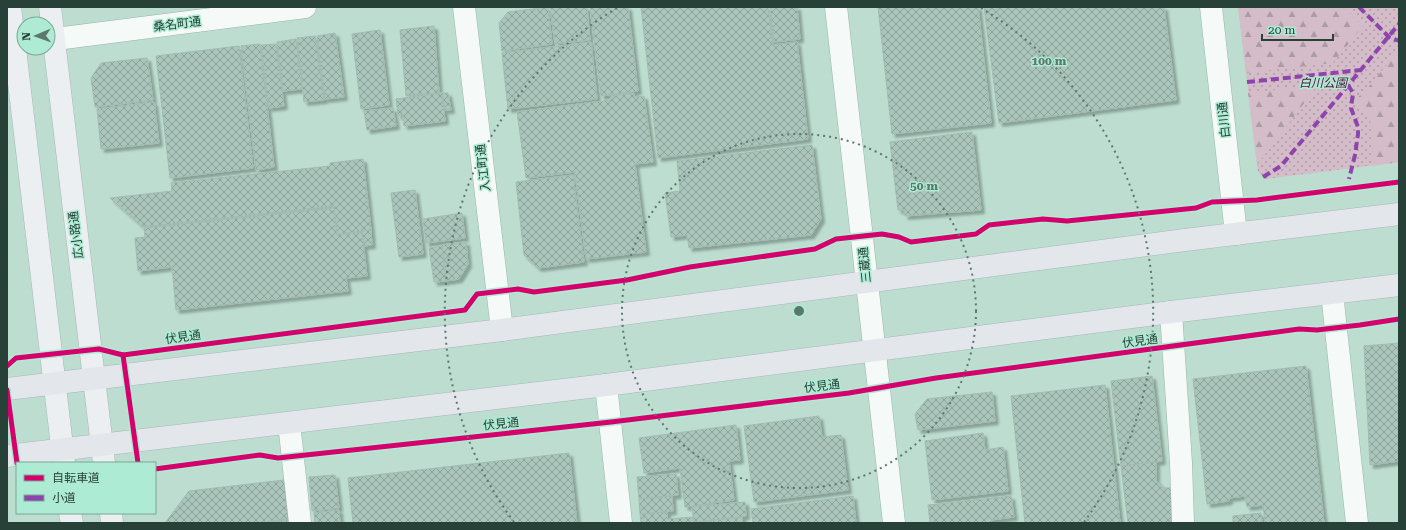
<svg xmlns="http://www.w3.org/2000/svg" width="1406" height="530" font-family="'Roboto Serif','Noto Sans JP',serif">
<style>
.grass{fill:url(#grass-dots)}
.forest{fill:url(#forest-firs)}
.building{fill:url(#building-cross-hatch);stroke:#a2bbb2;filter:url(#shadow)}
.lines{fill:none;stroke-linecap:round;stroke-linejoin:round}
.minor-casing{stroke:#9ab4ab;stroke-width:23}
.major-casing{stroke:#a7b6b7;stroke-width:23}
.highway-casing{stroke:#a7b6b7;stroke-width:23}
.minor{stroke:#f5faf8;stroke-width:22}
.major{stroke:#ebeff1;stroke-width:22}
.highway{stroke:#e3e7ec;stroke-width:22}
.quiet{stroke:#8e44ad;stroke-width:4;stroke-dasharray:8 4;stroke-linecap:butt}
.cycleway-casing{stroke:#aeebd4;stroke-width:8}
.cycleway{stroke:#d6006c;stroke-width:5}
.ring{fill:none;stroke:#5c786d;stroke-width:2;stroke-dasharray:2 4}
.labels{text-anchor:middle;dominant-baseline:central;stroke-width:3;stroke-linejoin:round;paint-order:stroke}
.street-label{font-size:12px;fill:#284138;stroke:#aeebd4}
.park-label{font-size:12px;font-style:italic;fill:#551039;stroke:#aeebd4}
.centre{fill:#5c786d;stroke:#aeebd4;stroke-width:2}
.ring-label{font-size:12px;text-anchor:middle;font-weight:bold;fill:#5c786d;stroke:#aeebd4;stroke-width:3;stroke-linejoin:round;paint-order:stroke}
</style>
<defs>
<pattern id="grass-dots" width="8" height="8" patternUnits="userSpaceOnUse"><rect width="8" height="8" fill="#d4bdc9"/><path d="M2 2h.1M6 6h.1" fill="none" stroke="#ac9ba4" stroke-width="1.8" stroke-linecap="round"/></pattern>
<pattern id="forest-firs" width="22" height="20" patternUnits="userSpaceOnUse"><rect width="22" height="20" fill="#d4bdc9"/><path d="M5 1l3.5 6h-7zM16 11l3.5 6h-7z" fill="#ac9ba4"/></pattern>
<pattern id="building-cross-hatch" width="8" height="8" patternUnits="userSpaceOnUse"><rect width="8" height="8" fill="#aac5bb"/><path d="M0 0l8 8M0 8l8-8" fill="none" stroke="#8aa299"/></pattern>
<filter id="shadow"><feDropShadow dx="3.5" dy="3.5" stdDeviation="1" flood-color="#0004"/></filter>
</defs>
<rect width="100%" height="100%" fill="#bcddd0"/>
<polygon class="grass" points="1238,7 1399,7 1399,162 1266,179 1258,172"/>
<g class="forest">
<polygon points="1238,7 1344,7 1363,26 1333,63 1246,73"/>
<polygon points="1399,50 1399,162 1372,166 1372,125 1355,100 1366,90"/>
<polygon points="1318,85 1257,165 1248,93"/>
</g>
<g class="building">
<polygon points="548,7 552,44 502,51 499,23 508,12"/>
<polygon points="550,7 587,7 590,40 555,44"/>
<polygon points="590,7 628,7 638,91 601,96"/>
<polygon points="641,7 768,7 773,45 797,42 808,139 658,158"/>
<polygon points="770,7 797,7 800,39 774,42"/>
<polygon points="878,7 978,7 991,123 892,134"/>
<polygon points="984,7 1164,7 1176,100 999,123"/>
<polygon points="434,26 439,93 406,96 400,30"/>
<polygon points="380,30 389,105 361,109 352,34"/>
<polygon points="335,33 344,97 325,99 317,36"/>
<polygon points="315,36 324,100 304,102 297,38"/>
<polygon points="296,39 302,89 283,91 277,42"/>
<polygon points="591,42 597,99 508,109 502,53"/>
<polygon points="260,44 274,167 256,170 241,46"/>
<polygon points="276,44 284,106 269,108 261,45"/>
<polygon points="239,46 253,168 170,178 156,56"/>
<polygon points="147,58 153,100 95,107 91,78 101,63"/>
<polygon points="442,93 445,121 404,126 403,115 398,116 396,99"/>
<polygon points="442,93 448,93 451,110 445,110"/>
<polygon points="634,93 634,97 644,96 653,162 635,164 646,252 586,259 575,172 526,178 517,112 611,100 611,96"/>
<polygon points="154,102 159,143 101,149 97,109"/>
<polygon points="393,108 396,126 367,130 364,111"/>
<polygon points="972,132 981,210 905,216 904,210 898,210 890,142"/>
<polygon points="812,145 821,219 811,235 689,248 687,235 671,237 665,193 680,191 677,161"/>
<polygon points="363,159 371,230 337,234 334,206 143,227 110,198 172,191 171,183 330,166 330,163"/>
<polygon points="573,175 584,262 538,268 524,255 516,182"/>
<polygon points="415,190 423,254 399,257 391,193"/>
<polygon points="334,208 337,235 362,232 367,276 346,278 348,291 176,310 172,267 138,271 135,238 145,237 144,228"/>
<polygon points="462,213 465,238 426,243 423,219"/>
<polygon points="371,230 372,245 364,246 362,231"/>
<polygon points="466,242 468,264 459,279 446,281 442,245"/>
<polygon points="442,246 446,281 434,282 429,248"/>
<polygon points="1399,343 1399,461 1370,465 1364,346"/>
<polygon points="1306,366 1324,523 1265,523 1263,505 1247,507 1245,496 1229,498 1229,501 1207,504 1193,379"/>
<polygon points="1152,376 1162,461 1121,466 1111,381"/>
<polygon points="1105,385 1120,523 1025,523 1011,396"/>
<polygon points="992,392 995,421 918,430 915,414 927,399"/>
<polygon points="819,416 822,437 841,435 848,490 754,502 744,426"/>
<polygon points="736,425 740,460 729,461 734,500 685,507 680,468 644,473 639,438"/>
<polygon points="983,433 985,450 1003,447 1008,491 932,500 925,441"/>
<polygon points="569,453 577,523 353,523 348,478"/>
<polygon points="1156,462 1156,480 1163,488 1171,488 1172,523 1128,523 1121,466"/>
<polygon points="676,474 678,495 639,499 637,477"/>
<polygon points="335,475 339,508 312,511 309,477"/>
<polygon points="284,480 288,519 254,523 165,523 189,491"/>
<polygon points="672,496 673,511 640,514 639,499"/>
<polygon points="853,496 856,523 753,523 751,509"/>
<polygon points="1011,496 1014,517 991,520 992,523 930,523 928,505"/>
<polygon points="745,502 746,516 694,522 692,507"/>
<polygon points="339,510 340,523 315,523 314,513"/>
<polygon points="667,512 667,519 693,517 694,522 701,523 641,523 640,514"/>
<polygon points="1261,513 1262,523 1233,523 1233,516"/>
<polygon points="742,517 742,523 701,523 701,522"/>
<polygon points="288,520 289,523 262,523"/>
</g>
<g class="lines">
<defs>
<g id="minor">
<polyline points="464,7 502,330"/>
<polyline points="836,7 894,523"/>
<polyline points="1211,7 1236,234"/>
<polyline points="48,40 305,7"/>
<polyline points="1332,293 1357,523"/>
<polyline points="1171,312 1181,463 1183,523"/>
<polyline points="606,385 621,523"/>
<polyline points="289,423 300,523"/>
</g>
<g id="major">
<polyline points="10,7 64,463"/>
<polyline points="50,7 104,463"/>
<polyline points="70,513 72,523"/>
<polyline points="111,513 112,523"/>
</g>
<g id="highway">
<polyline points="7,389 502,330 1185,240 1399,214"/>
<polyline points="7,456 606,385 1171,312 1399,285"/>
</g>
</defs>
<use href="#minor" class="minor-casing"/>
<use href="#major" class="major-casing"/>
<use href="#highway" class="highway-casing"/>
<use href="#minor" class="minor"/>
<use href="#major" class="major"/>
<use href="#highway" class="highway"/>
<g class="quiet">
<polyline points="1359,7 1389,37 1399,41"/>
<polyline points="1247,82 1361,70"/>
<polyline points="1348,85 1353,93 1351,108 1358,127 1358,134 1355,155 1349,179"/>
<polyline points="1263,177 1281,166 1399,24"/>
</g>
<defs>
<g id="cycleway">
<polyline points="123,355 138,463"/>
<polyline points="7,366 16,358 99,349 123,355 465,310 477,294 518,289 534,292 627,280 690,267 815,249 836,239 882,234 899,237 911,242 976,234 989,225 1043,219 1067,221 1196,208 1212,202 1257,200 1399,182"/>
<polyline points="7,390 17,463"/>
<polyline points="155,469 260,455 278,458 611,422 849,393 936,378 1299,329 1317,330 1360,325 1399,319"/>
</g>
</defs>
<use href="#cycleway" class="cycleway-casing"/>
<use href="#cycleway" class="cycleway"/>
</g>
<g class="ring">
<circle cx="799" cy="311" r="177"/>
<path d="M514 522A354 354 0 0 1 617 8M981 8A354 354 0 0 1 1084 522"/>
</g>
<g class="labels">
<g class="street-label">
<text transform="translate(177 24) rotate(-7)">桑名町通</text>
<text transform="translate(1224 120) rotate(-96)">白川通</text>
<text transform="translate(483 168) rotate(-97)">入江町通</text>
<text transform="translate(76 235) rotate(-97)">広小路通</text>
<text transform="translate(865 265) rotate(-96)">三蔵通</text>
<text transform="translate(183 337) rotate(-8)">伏見通</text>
<text transform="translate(1140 341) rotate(-8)">伏見通</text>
<text transform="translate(822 386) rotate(-7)">伏見通</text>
<text transform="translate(501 424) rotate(-6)">伏見通</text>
</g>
<g class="park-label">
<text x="1323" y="83">白川公園</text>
</g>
</g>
<circle cx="799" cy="311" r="6" class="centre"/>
<g class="ring-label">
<text x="1049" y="65">100 m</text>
<text x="924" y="190">50 m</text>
</g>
<rect width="1406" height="530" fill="none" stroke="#284138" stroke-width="16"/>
<rect x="16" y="462" width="140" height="52" fill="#aeebd4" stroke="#78a796"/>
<rect x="24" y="475" width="20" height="6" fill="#d6006c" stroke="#78a796"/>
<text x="52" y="482" font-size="12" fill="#284138">自転車道</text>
<rect x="24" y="495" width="20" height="6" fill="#8e44ad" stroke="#78a796"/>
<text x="52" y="502" font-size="12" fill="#284138">小道</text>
<g transform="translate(36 36) rotate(268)"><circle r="19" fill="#aeebd4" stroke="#78a796"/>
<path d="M0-3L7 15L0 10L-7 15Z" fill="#5c786d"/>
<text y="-6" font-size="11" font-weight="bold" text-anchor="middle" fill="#284138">N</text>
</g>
<path d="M1262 34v6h71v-6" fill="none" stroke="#284138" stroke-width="2"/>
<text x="1268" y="34" font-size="12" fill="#284138" stroke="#aeebd4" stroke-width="3" paint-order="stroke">20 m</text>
</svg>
